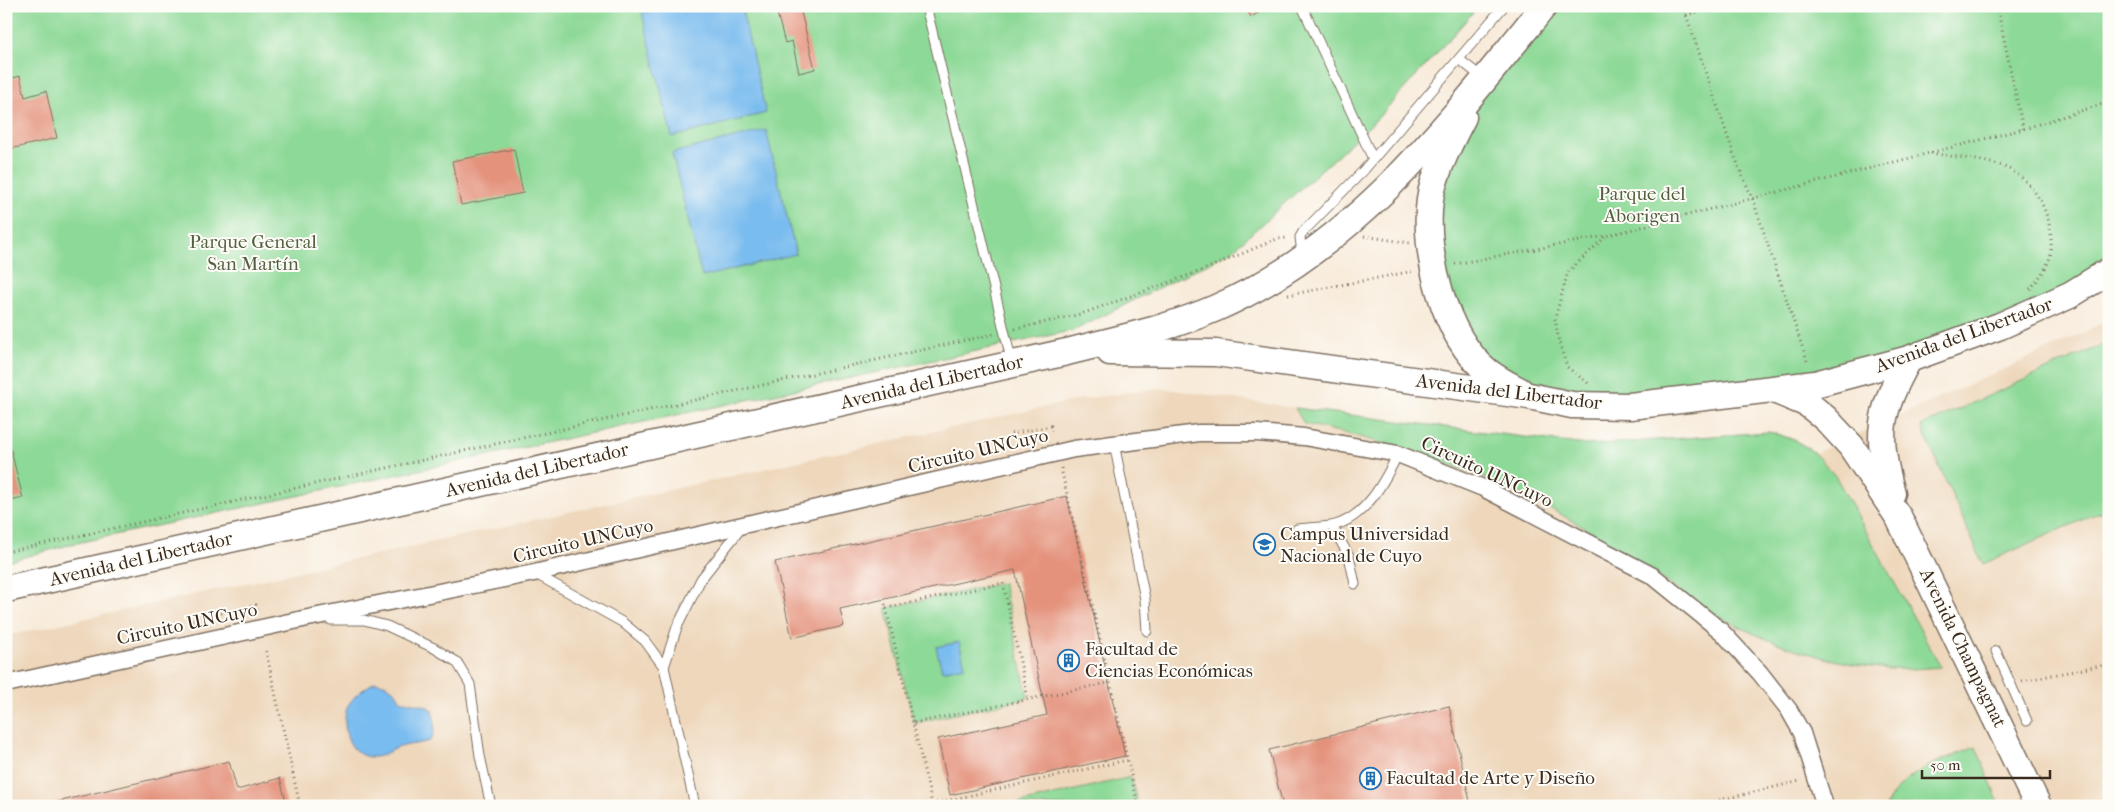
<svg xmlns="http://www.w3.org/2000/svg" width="2115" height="812" font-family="'IM FELL French Canon',serif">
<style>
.built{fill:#eed7bb}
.green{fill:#8dd997;stroke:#64825a}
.water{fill:#79bcef;stroke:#5a7386}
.building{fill:#e4927c}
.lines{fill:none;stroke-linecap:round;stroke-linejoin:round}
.lane-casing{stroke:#7d6e60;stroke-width:11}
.street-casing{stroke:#7d6e60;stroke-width:19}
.primary-casing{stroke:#7d6e60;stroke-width:29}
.path{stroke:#7d6e60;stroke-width:3;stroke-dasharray:1 4;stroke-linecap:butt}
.lane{stroke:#fff;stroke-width:9}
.street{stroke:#fff;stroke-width:16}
.primary{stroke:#fff;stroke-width:26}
.labels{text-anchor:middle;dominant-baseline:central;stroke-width:4;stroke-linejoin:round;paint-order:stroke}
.park-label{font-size:19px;fill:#545f42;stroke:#fdfcf7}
.street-label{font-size:19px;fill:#3b2a1e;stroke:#fdfcf7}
.poi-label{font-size:19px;fill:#3b2a1e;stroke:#fdfcf7;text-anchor:start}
</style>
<rect width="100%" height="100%" fill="#fdfcf7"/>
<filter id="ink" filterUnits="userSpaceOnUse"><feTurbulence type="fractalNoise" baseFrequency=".02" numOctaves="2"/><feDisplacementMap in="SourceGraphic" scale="10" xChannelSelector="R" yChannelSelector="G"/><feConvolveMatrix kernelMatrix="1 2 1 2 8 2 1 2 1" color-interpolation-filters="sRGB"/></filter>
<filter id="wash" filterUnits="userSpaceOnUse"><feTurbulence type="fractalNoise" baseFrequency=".0096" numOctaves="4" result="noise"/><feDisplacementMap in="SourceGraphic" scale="20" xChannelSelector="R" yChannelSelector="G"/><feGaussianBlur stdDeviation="1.12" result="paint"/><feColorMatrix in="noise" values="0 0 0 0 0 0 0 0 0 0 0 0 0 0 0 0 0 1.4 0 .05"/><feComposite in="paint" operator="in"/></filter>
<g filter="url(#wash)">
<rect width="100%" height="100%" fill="#f8ebda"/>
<polygon class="built" points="2109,319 2109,806 6,806 6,636 1082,399 1160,388 1365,418 1587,445 1769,432 1793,438 1816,453 2073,338"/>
<g class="green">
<polygon points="6,6 1479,6 1377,119 1232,251 1075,330 72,544 6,562"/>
<polygon points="1544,6 2109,6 2109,271 1909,359 1572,405 1486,370 1433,268 1442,163 1457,129"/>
<polygon points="2109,342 2109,508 1983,564 1921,426"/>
<path d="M1295,408L1587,445L1769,432C1804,441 1813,450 1836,477L1941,667C1924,668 1908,670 1891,669C1836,665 1767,644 1719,616C1670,588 1626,551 1576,523C1491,474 1399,444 1304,424Z"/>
<polygon points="1003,583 1028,698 914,723 886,608"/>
<path d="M1976,747L2000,806H1886C1902,772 1944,759 1976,747Z"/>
<polygon points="1131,777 1138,806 1008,806"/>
</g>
<g class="water">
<polygon points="670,6 741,6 766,113 672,137 642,13"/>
<polygon points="766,130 796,254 702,277 672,153"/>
<polygon points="959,642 965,666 942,671 936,647"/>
<path d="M375,682C388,684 395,688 400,700L426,706L432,710C435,722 437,730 430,741C420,744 409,744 400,747C389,750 382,758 371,757C348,756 341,726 347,708C352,696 365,688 375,682Z"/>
</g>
<g id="blocks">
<g class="building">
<polygon points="1245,6 1271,6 1251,17"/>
<polygon points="800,8 815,69 799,73 792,41 785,43 777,13"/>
<polygon points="20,76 25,97 46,91 57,138 6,150 6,80"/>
<polygon points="514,149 523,193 461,205 452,161"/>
<polygon points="6,431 23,498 6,502"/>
<polygon points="1067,496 1125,756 950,795 938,739 1047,715 1015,570 840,609 844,626 792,638 775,562"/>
<polygon points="1449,706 1471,806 1283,806 1269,750"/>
<polygon points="229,761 237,790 280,778 287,806 40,806"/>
</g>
</g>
</g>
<g filter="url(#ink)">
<use href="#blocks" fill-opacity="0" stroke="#7d6e60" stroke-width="1"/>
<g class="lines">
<defs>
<g id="lane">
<polyline points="926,6 1012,363"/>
<polyline points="1302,6 1373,159"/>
<polyline points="1460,60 1483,78"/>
<polyline points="1302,254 1300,237 1303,232 1363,171 1504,6"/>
<polyline points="1114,443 1145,599 1147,631"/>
<path d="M1332,526C1366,518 1384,482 1398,454"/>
<polyline points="1297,529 1332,526 1349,556 1355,584"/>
<polyline points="534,573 622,622 645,641 664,667 695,806"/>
<polyline points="331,620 364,620 387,626 434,648 457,662 470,684 480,756 491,806"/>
<polyline points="1996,651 2027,721"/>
<polyline points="664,667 677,627 701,579 742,527"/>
</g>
<polyline id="street" points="6,684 303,619 534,573 1074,449 1199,433 1257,433 1304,437 1398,454 1483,488 1653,576 1721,631 1760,673 1789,710 1802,733 1825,806"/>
<g id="primary">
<path d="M1463,117C1452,138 1433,177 1430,199C1423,252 1444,336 1487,371C1497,379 1509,385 1520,391"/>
<polyline points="1110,352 1216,353 1529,396 1572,405 1630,406 1815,384 1909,359 2000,326 2070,295 2109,271"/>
<polyline points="1774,390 1808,404 1826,419 1851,446 1899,518 2038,806"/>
<path d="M1892,493C1875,436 1879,411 1909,359"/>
<path d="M6,589L1067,352C1117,339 1168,329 1216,308C1355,248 1451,121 1544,6"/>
</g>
</defs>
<use href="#lane" class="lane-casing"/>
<use href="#street" class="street-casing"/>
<use href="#primary" class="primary-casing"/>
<g class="path">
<polyline points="1683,6 1734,155 1753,200 1808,364"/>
<polyline points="1997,6 2023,129"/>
<polyline points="1686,15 1720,6"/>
<path d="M1931,153C1952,157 1992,160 2009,169C2038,185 2053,218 2051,249C2051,264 2039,278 2030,289"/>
<polyline points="1364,236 1410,243"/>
<polyline points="1455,264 1606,236 2023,129 2109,102"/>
<polyline points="1288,295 1414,271"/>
<polyline points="1015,329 1081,314 1198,272 1277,239 1288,238"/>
<polyline points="1588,383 1567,367 1559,342 1555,318 1568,272 1605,237"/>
<polyline points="1011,434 1051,426 1053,433"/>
<polyline points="1061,468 1138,806"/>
<polyline points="6,552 994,334"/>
<polyline points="884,599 932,804 1127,760"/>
<polyline points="886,608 1003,583 1028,698"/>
<polyline points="192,620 256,605 258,613"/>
<polyline points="266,651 300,806"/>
<polyline points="2022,681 2109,664"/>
<polyline points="914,723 1108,683"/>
<polyline points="1695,806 1800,781"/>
</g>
<use href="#lane" class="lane"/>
<use href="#street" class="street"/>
<use href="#primary" class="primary"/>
</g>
</g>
<defs>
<symbol id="university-ring" viewBox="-11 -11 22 22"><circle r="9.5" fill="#fdfcf7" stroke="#1f6fb2" stroke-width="1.5"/><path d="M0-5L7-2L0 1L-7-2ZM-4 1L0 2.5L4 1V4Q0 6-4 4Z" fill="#1f6fb2"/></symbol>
<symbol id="building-ring" viewBox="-11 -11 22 22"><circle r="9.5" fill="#fdfcf7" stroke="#1f6fb2" stroke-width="1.5"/><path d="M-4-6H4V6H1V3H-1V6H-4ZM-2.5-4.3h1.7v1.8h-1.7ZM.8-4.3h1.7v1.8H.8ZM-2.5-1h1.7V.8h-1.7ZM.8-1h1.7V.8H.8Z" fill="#1f6fb2"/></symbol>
</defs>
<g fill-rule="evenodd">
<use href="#university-ring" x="1252" y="532" width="25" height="25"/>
<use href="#building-ring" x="1056" y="648" width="25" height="25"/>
<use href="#building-ring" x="1358" y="766" width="25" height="25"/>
</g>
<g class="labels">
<g class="park-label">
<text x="1642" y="194">Parque del<tspan x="1642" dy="22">Aborigen</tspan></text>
<text x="253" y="242">Parque General<tspan x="253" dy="22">San Martín</tspan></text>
</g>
<g class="street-label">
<text transform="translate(1964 335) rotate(-20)">Avenida del Libertador</text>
<text transform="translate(932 382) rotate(-13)">Avenida del Libertador</text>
<text transform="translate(1509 392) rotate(7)">Avenida del Libertador</text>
<text transform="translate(978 451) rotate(-13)">Circuito UNCuyo</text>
<text transform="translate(537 470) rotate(-13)">Avenida del Libertador</text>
<text transform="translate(1487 472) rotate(25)">Circuito UNCuyo</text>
<text transform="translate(583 541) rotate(-13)">Circuito UNCuyo</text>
<text transform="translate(141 559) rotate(-13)">Avenida del Libertador</text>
<text transform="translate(187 624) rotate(-12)">Circuito UNCuyo</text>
<text transform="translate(1963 648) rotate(64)">Avenida Champagnat</text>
</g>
<g class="poi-label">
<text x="1280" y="534">Campus Universidad<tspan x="1280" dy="22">Nacional de Cuyo</tspan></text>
<text x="1085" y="649">Facultad de<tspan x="1085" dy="22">Ciencias Económicas</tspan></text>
<text x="1386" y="778">Facultad de Arte y Diseño</text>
</g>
</g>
<rect width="2115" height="812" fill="none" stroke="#fdfcf7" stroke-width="25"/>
<path d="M1922 770v8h128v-8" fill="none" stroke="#3b2a1e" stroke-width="2.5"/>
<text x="1930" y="770" font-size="15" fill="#3b2a1e" stroke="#fdfcf7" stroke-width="4" paint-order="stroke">50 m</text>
</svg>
